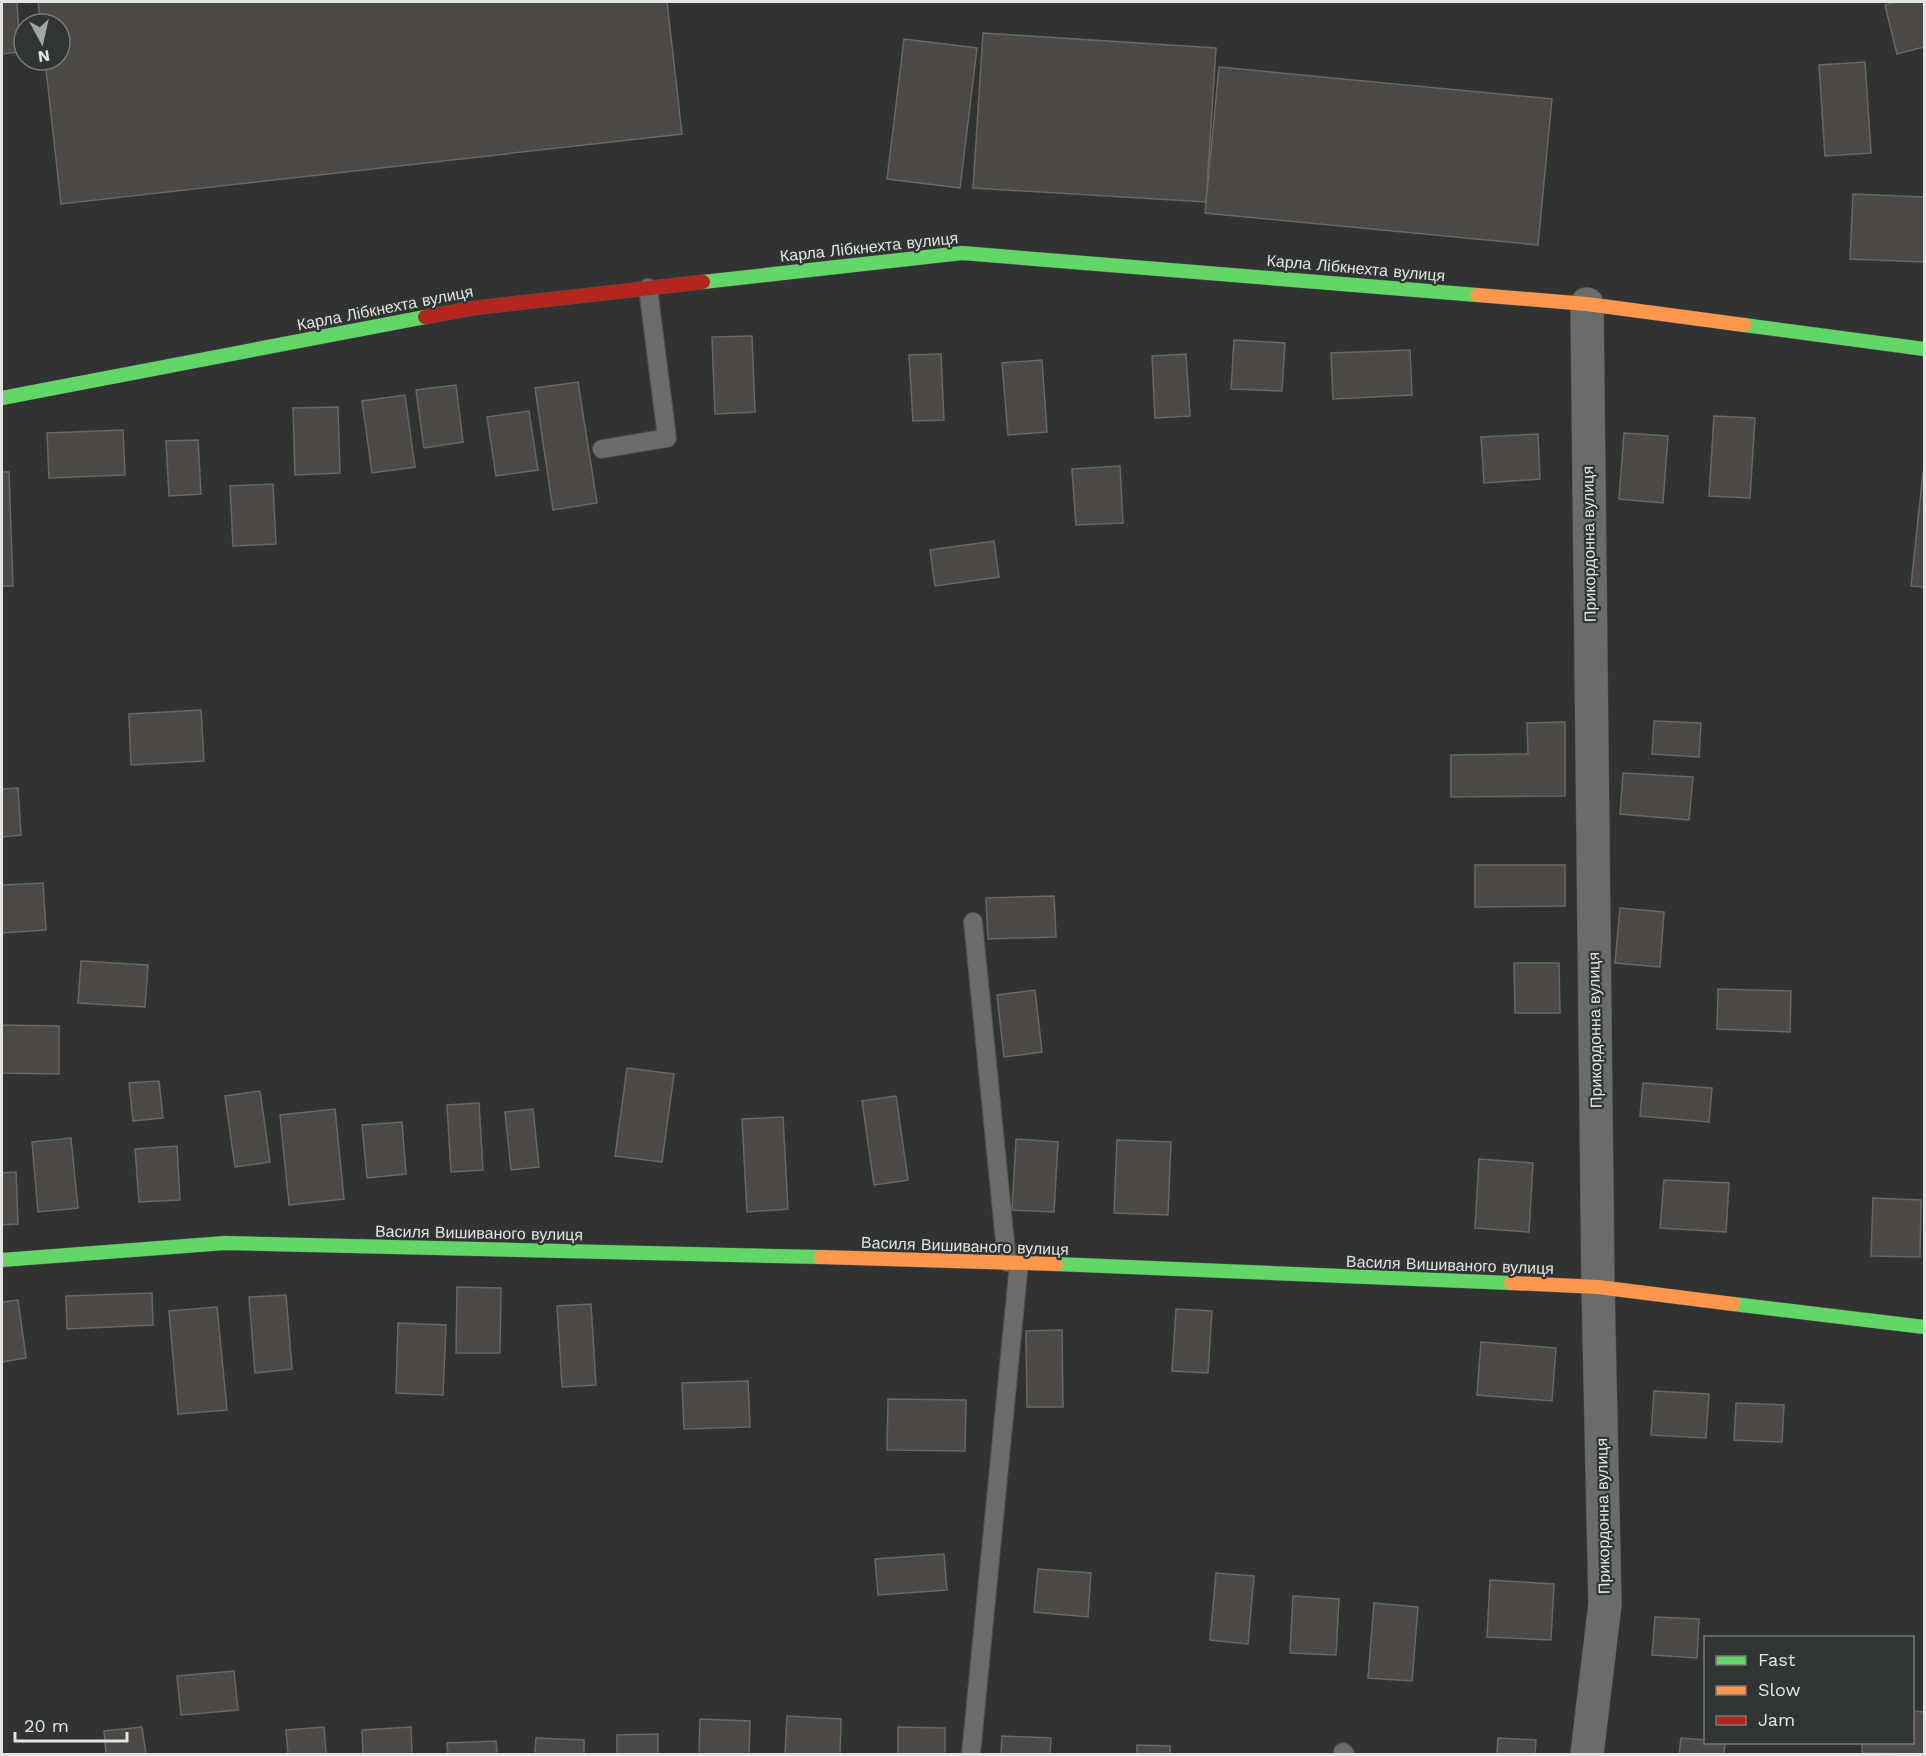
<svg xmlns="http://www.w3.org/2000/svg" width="1926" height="1756" font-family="'Work Sans',sans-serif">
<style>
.building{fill:#4c4845;stroke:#676766;stroke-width:1.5}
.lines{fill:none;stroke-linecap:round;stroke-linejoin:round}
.lane-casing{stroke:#4e504f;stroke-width:20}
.street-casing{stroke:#4e504f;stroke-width:34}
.fast-casing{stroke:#4e504f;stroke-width:15}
.slow-casing{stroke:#4e504f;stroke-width:15}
.jam-casing{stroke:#4e504f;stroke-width:15}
.lane{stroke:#6a6b6b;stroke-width:18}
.street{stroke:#6a6b6b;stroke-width:33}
.fast{stroke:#63d668;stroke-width:14}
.slow{stroke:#ff974d;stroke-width:14}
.jam{stroke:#b3261e;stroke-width:14}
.labels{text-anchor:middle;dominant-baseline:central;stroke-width:4.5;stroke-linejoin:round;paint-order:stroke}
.street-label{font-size:16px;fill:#e1e4e3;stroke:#303433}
</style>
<rect width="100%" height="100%" fill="#313332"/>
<g class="building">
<polygon points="2,2 17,2 20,52 2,54"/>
<polygon points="38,2 667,2 682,134 61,204 45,60 60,60 60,24 41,24"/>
<polygon points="1898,2 1924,2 1924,47 1897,54 1885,5"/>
<polygon points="983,33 1216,48 1206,202 973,188"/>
<polygon points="904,39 977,48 960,188 887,179"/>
<polygon points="1865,62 1871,153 1825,156 1819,65"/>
<polygon points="1219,67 1552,99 1538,245 1205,213"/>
<polygon points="1853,194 1924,197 1924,262 1850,259"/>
<polygon points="752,336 755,412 715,414 712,337"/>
<polygon points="1234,340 1285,343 1282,391 1231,389"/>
<polygon points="1410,350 1412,395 1333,399 1331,353"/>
<polygon points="941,354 944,420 913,421 909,355"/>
<polygon points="1186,354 1190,416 1155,418 1152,356"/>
<polygon points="1042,360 1047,432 1008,435 1002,363"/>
<polygon points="578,382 597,503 553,510 535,388"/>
<polygon points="456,385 463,442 424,448 416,390"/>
<polygon points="405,395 415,467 372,473 362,401"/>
<polygon points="338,407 340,473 295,475 293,408"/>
<polygon points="529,411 538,470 496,476 487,417"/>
<polygon points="1714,416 1755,418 1750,498 1709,496"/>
<polygon points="123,430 125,475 49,478 47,433"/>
<polygon points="1624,433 1668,436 1663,503 1619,499"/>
<polygon points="1538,434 1540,479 1484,483 1481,437"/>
<polygon points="198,440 201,494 169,496 166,441"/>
<polygon points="1120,466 1123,523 1076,525 1072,469"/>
<polygon points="2,472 9,472 13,586 2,586"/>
<polygon points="1923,472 1924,472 1924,587 1911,586"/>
<polygon points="273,484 276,544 233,546 230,486"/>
<polygon points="994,541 999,577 935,586 930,550"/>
<polygon points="201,710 204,761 131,765 129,714"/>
<polygon points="1654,721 1701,723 1699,757 1652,754"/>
<polygon points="1565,722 1565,796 1451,797 1451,755 1528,754 1527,723"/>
<polygon points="1623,773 1693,777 1689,820 1620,814"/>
<polygon points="18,788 21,835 2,837 2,789"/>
<polygon points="1475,865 1565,865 1565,906 1475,907"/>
<polygon points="43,883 46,930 2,933 2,885"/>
<polygon points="1054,896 1056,937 988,939 986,898"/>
<polygon points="1620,908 1664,912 1660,967 1615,963"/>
<polygon points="81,961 148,965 145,1007 78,1003"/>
<polygon points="1514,963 1559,963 1560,1013 1515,1013"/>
<polygon points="1718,989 1791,991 1790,1032 1717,1029"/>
<polygon points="1035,990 1042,1052 1004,1057 997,995"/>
<polygon points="2,1025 59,1026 59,1074 2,1073"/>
<polygon points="627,1068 674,1074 662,1162 615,1156"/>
<polygon points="159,1081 163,1118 133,1121 129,1083"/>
<polygon points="1643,1083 1712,1088 1709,1122 1640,1116"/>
<polygon points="260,1091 270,1162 235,1167 225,1096"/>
<polygon points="896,1096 908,1180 874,1185 862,1101"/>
<polygon points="479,1103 483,1170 451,1172 447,1105"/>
<polygon points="335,1109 344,1199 289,1205 280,1115"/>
<polygon points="533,1109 539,1167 511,1170 505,1112"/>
<polygon points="783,1117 788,1209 747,1212 742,1119"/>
<polygon points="402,1122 406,1174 367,1178 362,1125"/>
<polygon points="71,1138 78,1208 38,1212 32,1142"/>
<polygon points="1016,1139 1058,1142 1054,1212 1012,1210"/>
<polygon points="1117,1140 1171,1142 1168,1215 1114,1213"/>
<polygon points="177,1146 180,1200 139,1202 135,1149"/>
<polygon points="1479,1159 1533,1163 1529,1232 1475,1228"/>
<polygon points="16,1172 18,1224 2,1225 2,1173"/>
<polygon points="1664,1180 1729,1183 1726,1232 1660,1228"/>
<polygon points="1873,1198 1921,1200 1920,1257 1871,1256"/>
<polygon points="457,1287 501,1288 500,1353 456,1353"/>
<polygon points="152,1293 153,1325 67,1329 66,1296"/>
<polygon points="286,1295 292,1369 255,1373 249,1297"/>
<polygon points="18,1300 26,1358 2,1362 2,1302"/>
<polygon points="591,1304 596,1385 562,1387 557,1306"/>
<polygon points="217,1307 227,1410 178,1414 169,1311"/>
<polygon points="1176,1309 1212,1311 1208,1373 1172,1371"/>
<polygon points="398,1323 446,1325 443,1395 396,1393"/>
<polygon points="1062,1330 1063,1407 1027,1407 1026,1331"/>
<polygon points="1481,1342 1556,1348 1552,1401 1477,1395"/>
<polygon points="748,1381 750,1427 684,1429 682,1383"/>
<polygon points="1654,1391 1709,1394 1706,1438 1651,1435"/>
<polygon points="888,1399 966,1400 965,1451 887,1450"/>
<polygon points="1736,1403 1784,1405 1782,1442 1734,1440"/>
<polygon points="944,1554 947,1590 878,1595 875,1559"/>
<polygon points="1038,1569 1091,1573 1088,1617 1034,1612"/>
<polygon points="1216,1573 1254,1576 1248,1644 1210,1640"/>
<polygon points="1490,1580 1554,1584 1551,1640 1487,1637"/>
<polygon points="1293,1596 1339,1599 1336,1655 1290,1653"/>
<polygon points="1374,1603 1418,1607 1412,1681 1368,1678"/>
<polygon points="1655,1617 1699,1619 1697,1658 1652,1655"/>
<polygon points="234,1671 238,1710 181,1715 177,1676"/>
<polygon points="1912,1711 1924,1712 1924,1754 1862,1753 1862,1742 1912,1742"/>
<polygon points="787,1716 841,1719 840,1754 785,1754"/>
<polygon points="700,1719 750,1721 749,1754 699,1754"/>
<polygon points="142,1727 146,1754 106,1754 104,1731"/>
<polygon points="324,1727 326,1754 288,1754 286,1730"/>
<polygon points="411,1727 412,1754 363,1754 362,1730"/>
<polygon points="898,1727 945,1728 945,1754 898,1754"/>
<polygon points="658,1734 658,1754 617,1754 617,1735"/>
<polygon points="1002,1736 1051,1738 1050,1754 1001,1754"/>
<polygon points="536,1738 584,1740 584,1754 535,1754"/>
<polygon points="1498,1738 1536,1740 1535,1754 1497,1754"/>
<polygon points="1681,1738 1706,1740 1706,1742 1725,1742 1724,1754 1679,1754"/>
<polygon points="496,1741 497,1754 448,1754 447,1743"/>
<polygon points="1137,1745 1170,1746 1170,1754 1137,1754"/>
</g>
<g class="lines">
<defs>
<g id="lane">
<polyline points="602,449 667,438 648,288"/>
<polyline points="973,922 1007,1262"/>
<polyline points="1343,1752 1345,1754"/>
<polyline points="971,1754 1019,1263"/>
</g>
<polyline id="street" points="1587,304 1598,1287 1605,1604 1587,1754"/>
<g id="fast">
<polyline points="703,282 962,253 1477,295"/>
<polyline points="1744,325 1924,349"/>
<polyline points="2,398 425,317"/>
<polyline points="2,1260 225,1243 820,1257"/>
<polyline points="1056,1264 1511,1283"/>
<polyline points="1733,1304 1924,1327"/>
</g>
<g id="slow">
<polyline points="1477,295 1587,304 1744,325"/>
<polyline points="820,1257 1056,1264"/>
<polyline points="1511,1283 1598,1287 1733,1304"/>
</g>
<polyline id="jam" points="425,317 474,308 703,282"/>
</defs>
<use href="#lane" class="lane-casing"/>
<use href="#street" class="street-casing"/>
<use href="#fast" class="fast-casing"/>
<use href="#slow" class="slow-casing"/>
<use href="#jam" class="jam-casing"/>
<use href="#lane" class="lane"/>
<use href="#street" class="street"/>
<use href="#fast" class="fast"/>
<use href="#slow" class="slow"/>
<use href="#jam" class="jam"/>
</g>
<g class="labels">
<g class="street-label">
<text transform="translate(869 247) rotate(-6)">Карла Лібкнехта вулиця</text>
<text transform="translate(1356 268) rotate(5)">Карла Лібкнехта вулиця</text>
<text transform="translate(385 308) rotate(-11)">Карла Лібкнехта вулиця</text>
<text transform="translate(1589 544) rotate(-91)">Прикордонна вулиця</text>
<text transform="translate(1595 1030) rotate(-91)">Прикордонна вулиця</text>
<text transform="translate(479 1233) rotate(1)">Василя Вишиваного вулиця</text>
<text transform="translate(965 1246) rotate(2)">Василя Вишиваного вулиця</text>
<text transform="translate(1450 1265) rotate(2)">Василя Вишиваного вулиця</text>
<text transform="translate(1603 1516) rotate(-91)">Прикордонна вулиця</text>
</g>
</g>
<rect width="1926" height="1756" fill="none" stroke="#e1e4e3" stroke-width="6"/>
<rect x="1704" y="1636" width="210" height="108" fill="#303433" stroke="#777a79" stroke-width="1.5"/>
<rect x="1716" y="1656" width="30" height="9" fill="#63d668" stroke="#777a79" stroke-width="1.5"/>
<text x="1758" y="1666" font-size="18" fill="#e1e4e3">Fast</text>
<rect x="1716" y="1686" width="30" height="9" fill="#ff974d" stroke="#777a79" stroke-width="1.5"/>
<text x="1758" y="1696" font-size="18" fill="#e1e4e3">Slow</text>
<rect x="1716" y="1716" width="30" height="9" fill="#b3261e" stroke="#777a79" stroke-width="1.5"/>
<text x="1758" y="1726" font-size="18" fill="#e1e4e3">Jam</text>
<g transform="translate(42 42) rotate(172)"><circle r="28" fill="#303433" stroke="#777a79" stroke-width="1.5"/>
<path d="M0-4.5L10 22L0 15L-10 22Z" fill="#a3a6a5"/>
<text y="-9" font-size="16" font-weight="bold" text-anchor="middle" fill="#e1e4e3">N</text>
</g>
<path d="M15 1732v9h112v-9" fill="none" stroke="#e1e4e3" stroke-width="3"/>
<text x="24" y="1732" font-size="18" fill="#e1e4e3" stroke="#303433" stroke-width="4.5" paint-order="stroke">20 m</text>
</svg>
